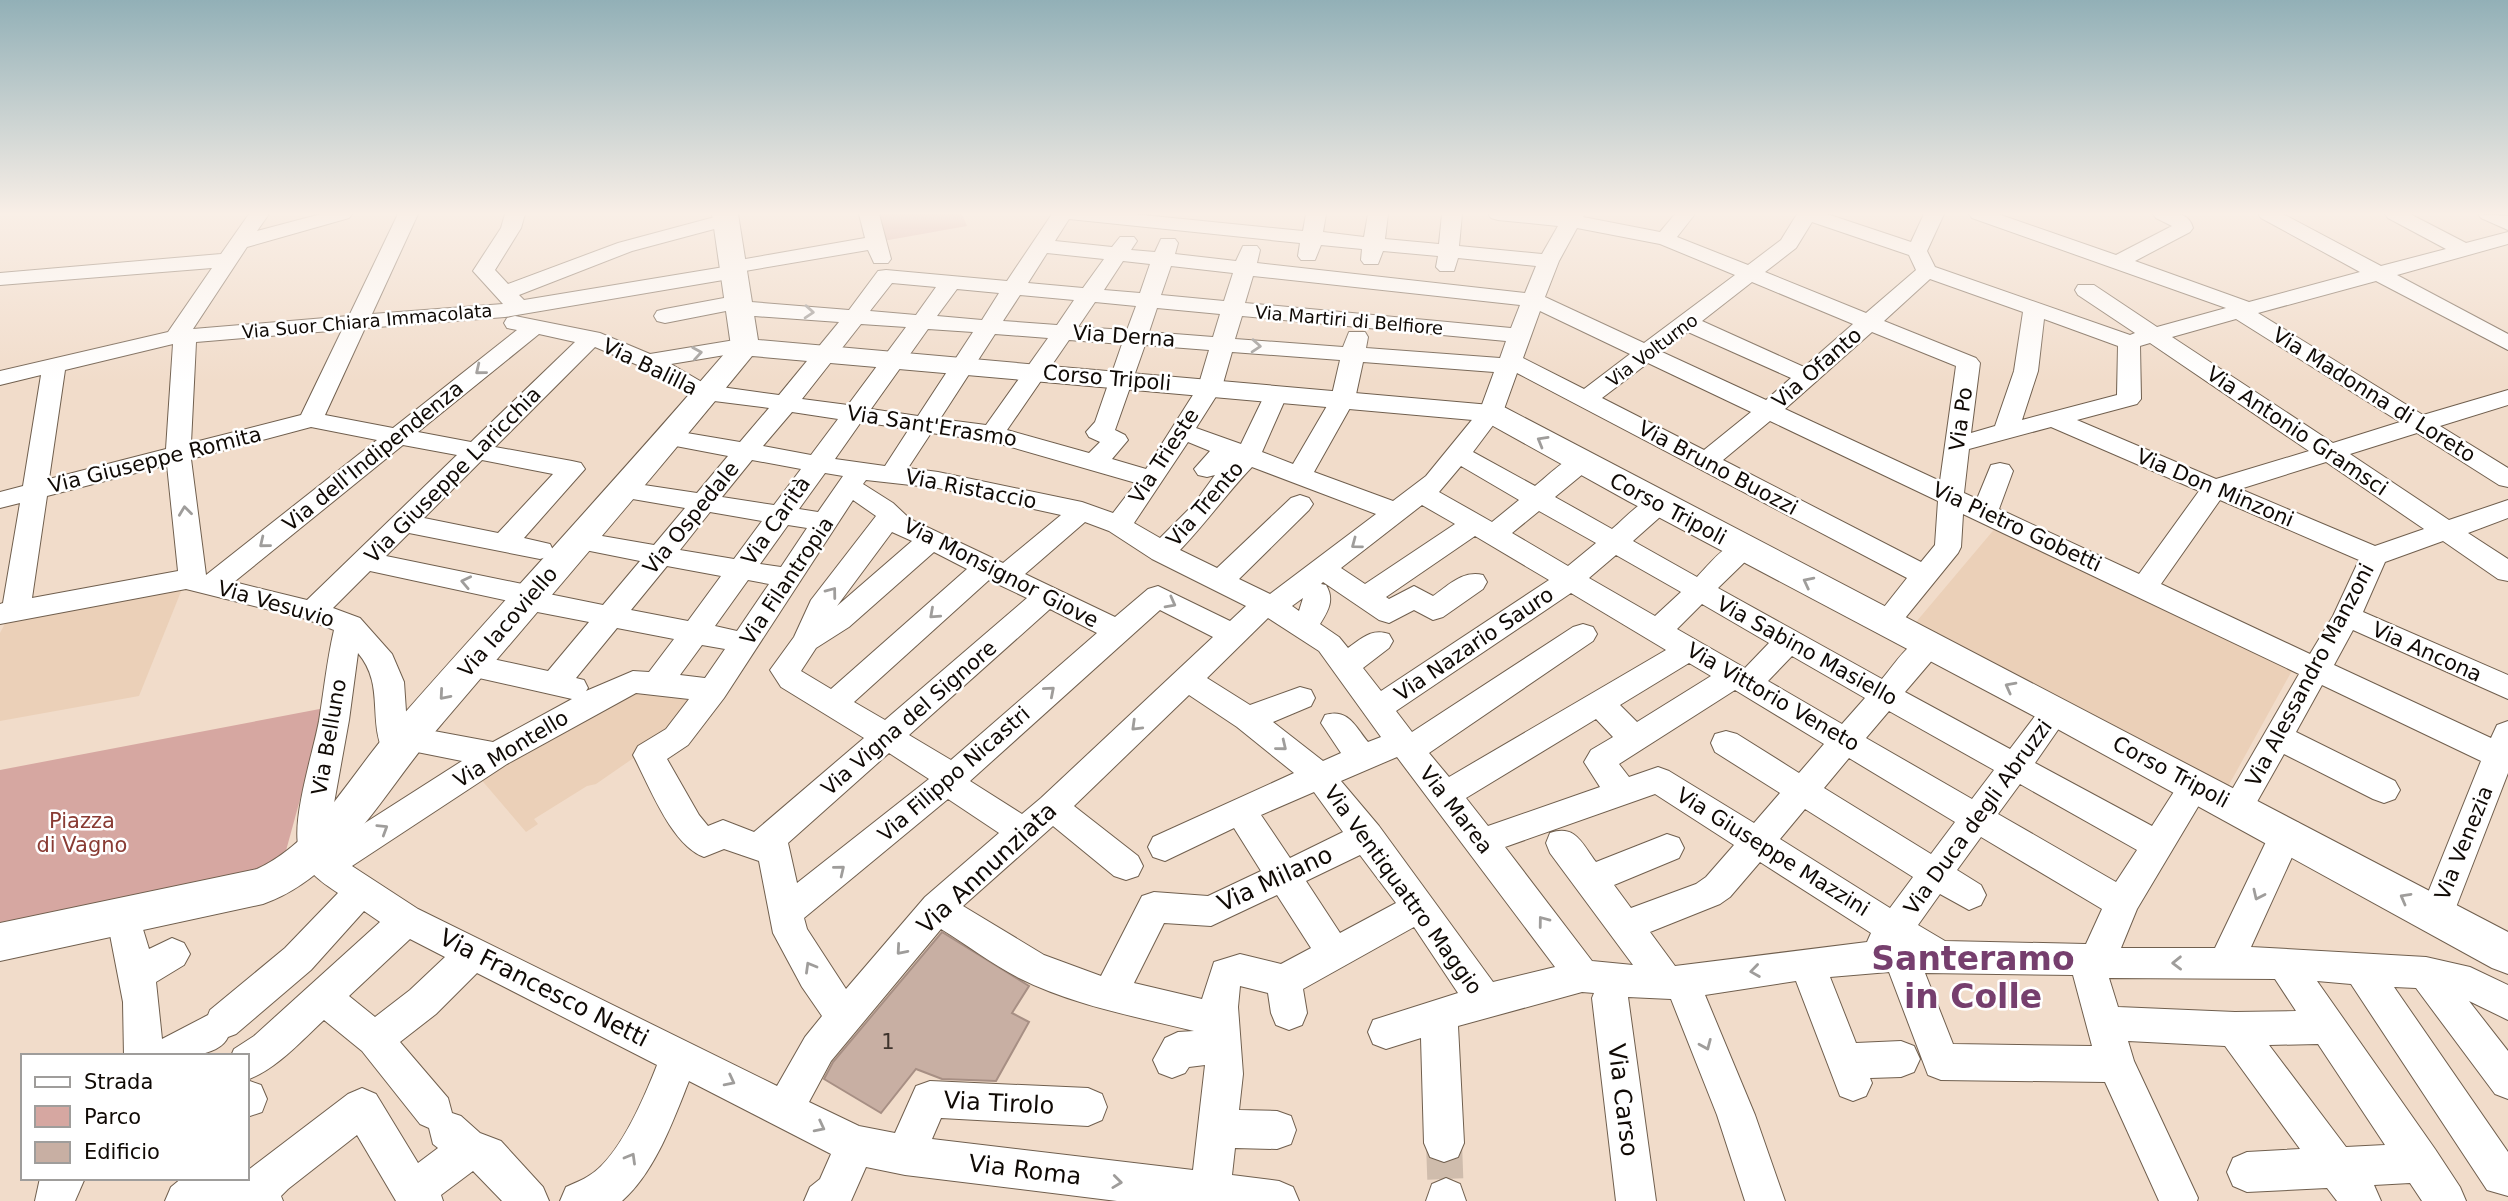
<svg xmlns="http://www.w3.org/2000/svg" width="2508" height="1201" font-family="'DejaVu Sans',sans-serif">
<style>
.built{fill:#ebd0b8}
.green{fill:#d6a7a1}
.building{fill:#c8afa3;stroke:#a78f84;stroke-width:2}
.lines{fill:none;stroke-linecap:round;stroke-linejoin:round}
.minor-tunnel{stroke:#cfbcac;stroke-width:36;stroke-dasharray:36 18;stroke-linecap:butt}
.minor-casing{stroke:#705f4e;stroke-width:2}
.major-casing{stroke:#705f4e;stroke-width:2}
.minor{fill:#fff;fill-rule:evenodd}
.major{fill:#fff;fill-rule:evenodd}
.oneway{stroke:#9f9d9b}
.labels{text-anchor:middle;dominant-baseline:central;stroke-width:5;stroke-linejoin:round;paint-order:stroke}
.far-street-label{font-size:18px;fill:#100a05;stroke:#fff}
.street-label{font-size:21px;fill:#100a05;stroke:#fff}
.park-label{font-size:21px;fill:#893b33;stroke:#fff}
.near-number-label{font-size:21px;fill:#3e332c}
.near-street-label{font-size:24px;fill:#100a05;stroke:#fff}
.near-district-label{font-size:33px;font-weight:bold;fill:#763f6e;stroke:#fff}
</style>
<rect width="100%" height="100%" fill="#f1dcca"/>
<g class="built">
<polygon points="1997,526 2294,667 2225,792 1911,628"/>
<polygon points="184,584 139,696 0,721 0,633 11,612"/>
<polygon points="634,687 692,694 674,730 596,784 587,786 534,819 538,824 526,832 479,777"/>
</g>
<g class="green">
<polygon points="882,214 962,214 967,226 883,241 875,215"/>
<polygon points="325,708 281,869 0,930 0,770"/>
</g>
<polygon class="building" points="942,932 1029,986 1012,1013 1029,1022 996,1081 942,1079 916,1069 881,1113 824,1079 833,1062"/>
<g class="lines">
<polyline class="minor-tunnel" points="1444,1143 1446,1198"/>
<defs>
<g id="minor">
<path d="M249,214H269L257,231L321,214H352L349,218L247,247L193,329L349,316L398,214H418L372,314L503,304L473,271L501,228L505,214H525L521,228L495,270L508,284L618,243L726,214L733,216L736,220L733,224L632,251L519,295L524,300L724,267L727,263L734,261L865,238L859,214H879L891,259L888,263H874L868,250L745,271L743,277L735,278L505,317L365,328L325,415L393,428L517,330L507,328L504,323L507,318L515,316L600,333L650,354L747,338L755,340L758,345L755,350L671,364L707,385L779,395L839,322L741,315L731,310L665,323L657,321L654,316L657,311L665,309L740,295L748,297L751,302L849,310L878,271L886,270L1007,281L1052,214H1133L1303,231L1306,214H1326L1323,232L1364,237L1368,214H1388L1385,239L1439,244L1442,214H1462L1459,246L1542,254L1558,226L1498,220L1491,218L1488,214H1585L1583,217L1660,232L1675,214H1695L1677,237L1748,265L1781,240L1797,214H1827L1911,242L1924,214H1944L1927,251L1935,267L2130,335L2135,333L2078,295L2075,290L2078,285H2094L2157,327L2226,308L1972,218L1969,214H1998L2116,255L2172,226L2156,218L2153,214C2170,214 2188,209 2193,228L2190,232L2135,261L2249,302L2360,272L2261,218L2258,214H2283L2381,266L2446,249L2388,218L2385,214H2410L2466,243L2508,232V244L2397,275L2508,334V350L2376,281L2258,313L2423,415L2508,390V405L2440,426L2508,468V487L2499,485L2417,433L2350,454L2449,520L2508,500V518L2468,533L2508,559V581L2498,579L2443,541L2385,562L2363,612L2508,675V699L2353,630L2334,665L2491,738L2497,725L2508,721V773L2453,915L2448,926L2436,930L2424,926L2419,915L2481,761L2322,685L2296,732L2395,781L2400,790L2395,799L2384,803L2373,799L2284,754L2249,816L2238,820L2227,816L2222,807L2299,674L1963,514L1961,547L1958,553L1897,628L1887,631L1877,628L1873,621L1907,578L1517,373L1503,412L1473,452L1535,486C1551,474 1568,452 1589,457L1593,463L1589,469L1555,497L1612,529C1628,516 1647,491 1669,497L1673,503L1669,509L1633,541L1697,577C1712,562 1729,536 1752,543L1755,549L1752,555L1718,588L1882,679C1897,662 1915,629 1940,637L1944,644L1940,651L1905,692L2010,749L2045,703L2056,699L2067,703L2071,711L2035,763L2152,826L2184,776L2195,772L2206,776L2211,785L2137,909L2121,948H2215L2275,823L2287,819L2299,823L2303,833L2251,947L2426,957L2470,967L2508,985V1020L2469,1001L2508,1051V1099L2495,1094L2416,988L2394,987L2508,1152V1196L2487,1190L2351,984L2317,981L2435,1149L2460,1187L2466,1201H2422L2410,1183L2374,1185L2381,1201H2337L2327,1188L2247,1192L2233,1186L2227,1172L2233,1158L2247,1152L2300,1149L2225,1046L2128,1041L2134,1061L2198,1198L2197,1201H2159L2105,1082L1941,1080L1928,1075L1889,972L1830,977L1856,1043L1901,1041L1914,1046L1920,1059L1914,1072L1901,1077L1870,1078L1872,1083L1866,1096L1853,1101L1840,1096L1796,981L1705,995L1755,1115L1785,1201H1745L1717,1115L1671,999L1628,997L1656,1201H1616L1592,998L1594,993L1582,992L1458,1026L1464,1143L1458,1157L1444,1162L1430,1157L1424,1143L1421,1038L1386,1049L1373,1044L1368,1032L1373,1020L1458,993L1414,927L1303,989L1307,1013L1302,1025L1289,1030L1276,1025L1271,1013L1268,993L1240,986L1238,1007L1243,1074L1239,1110L1277,1111L1291,1116L1296,1130L1291,1144L1277,1149L1235,1148L1232,1175L1279,1181L1293,1187L1299,1201H1117L905,1175L866,1167L851,1201H804L810,1187L820,1179L831,1154L689,1081C673,1121 655,1172 622,1201H560L566,1187C574,1183 583,1180 590,1175C619,1157 645,1096 657,1065L477,973L436,1014L400,1042L448,1098L452,1113L461,1116L480,1133L501,1141L543,1187L549,1201H502L473,1171L441,1195L443,1201H396L357,1135L288,1189L281,1196L283,1201H165L171,1187L182,1178H247V1171L260,1161L348,1094L362,1088L376,1094L418,1163L438,1148L433,1144L429,1128L420,1124L362,1051L324,1020C300,1042 278,1068 247,1080L261,1085L267,1099L262,1112L247,1117V1056H231L234,1049L254,1036L380,922L364,911L311,970L236,1034L228,1037C216,1064 150,1056 124,1056L123,1002L106,914L111,903L123,899L135,903L149,949L172,938L184,943L190,954L184,965L156,982L162,1039L208,1015L210,1010L285,948L338,893C320,881 305,871 299,849C291,820 313,753 319,721C324,690 327,660 334,630L306,619L186,589L0,624V604L3,603L20,503L0,508V492L23,486L41,375L0,385V371L168,332L212,268L0,285V273L221,254ZM1069,219L1300,243L1298,256L1301,260H1315L1321,245L1362,249L1361,260L1364,264H1378L1383,251L1438,256L1436,267L1440,271H1454L1458,258L1536,266L1525,293L1257,263L1260,250L1257,246H1243L1236,261L1175,254L1178,243L1175,239H1161L1155,252L1131,250L1137,241L1134,237H1120L1112,247L1055,241ZM1812,222L1909,255L1916,270L1866,313L1765,272L1796,248ZM1577,228L1660,244L1735,275L1644,343L1545,297L1559,261ZM1047,253L1104,259L1083,288L1028,283ZM1123,261L1150,264L1140,293L1104,290ZM1171,266L1233,273L1224,301L1161,295ZM1253,276L1520,305L1511,328L1245,303ZM1930,279L2023,312L2014,371L1995,426L1971,433L1980,363L1976,358L1884,321ZM1752,282L1853,324L1804,367L1702,321ZM892,283L936,287L916,315L870,311ZM957,289L999,293L982,320L937,316ZM1020,295L1074,300L1057,325L1003,321ZM1095,302L1136,306L1127,330L1078,327ZM1157,308L1220,314L1213,337L1149,332ZM1540,311L1630,354L1584,389L1523,358ZM1242,316L1506,341L1500,358L1366,348L1368,337L1365,332H1349L1343,347L1235,339ZM2044,319L2118,346L2117,395L2022,420L2038,371ZM2236,319L2400,422L2333,443L2172,337ZM861,324L906,327L848,405L802,399ZM928,329L973,332L918,416L871,409ZM342,330L301,415L191,443L196,342ZM1688,332L1791,378L1766,400L1662,352ZM1872,332L1956,366L1940,481L1785,409ZM539,334L575,342L471,442L418,432ZM995,334L1048,338L986,425L940,419ZM1069,340L1122,344L1095,422L1086,432L1089,437L1100,442L1089,453L1007,430ZM2150,343L2309,451L2216,479L2077,420L2137,404L2141,399L2140,346ZM173,344L166,449L49,479L65,370ZM1145,345L1209,350L1198,387L1146,469L1112,459L1128,440L1125,435L1115,430ZM595,347L640,366L698,399L769,408L740,442L669,430L660,433L657,438L660,443L728,456L697,493L624,482L615,484L611,490L615,496L685,508L654,545L579,532L570,535L566,541L570,547L640,561L603,605L544,593L542,589L532,586L386,556L409,533L540,559L550,556L553,550L550,544L524,538L585,469L581,463L572,461L495,447ZM1232,352L1340,360L1331,399L1293,464L1262,452L1288,393L1284,388H1268L1241,444L1196,428L1222,387ZM1363,362L1494,372L1480,410L1426,476L1393,501L1314,472L1355,399ZM1648,363L1751,412L1704,450L1602,398ZM792,412L838,419L811,455L763,446ZM1770,421L1938,501L1935,545L1921,562L1723,460ZM861,422L909,429L885,466L835,459ZM311,427L377,440L206,575L191,459ZM2051,427L2199,491L2139,574L1999,509L2013,471L2009,465L2000,463L1991,465L1977,499L1964,493L1969,449ZM931,433L990,441L1136,483L1113,513L1082,502L938,472L908,468ZM1188,442L1210,451L1194,469L1198,475L1207,477L1215,475L1194,504L1160,538L1134,523ZM403,445L457,455L307,600L234,582ZM482,460L553,474L498,533L424,518ZM752,460L801,469L774,505L722,497ZM2326,462L2424,529L2375,546L2240,489ZM167,465L178,571L32,598L47,496ZM1461,466L1519,500L1492,522L1439,492ZM1252,467L1376,514L1270,594L1239,579L1309,510L1313,504L1309,498L1300,495L1291,498L1217,568L1180,550C1206,523 1227,493 1252,467ZM825,473L843,476L818,512L799,509ZM866,480L938,488L1061,515L1003,563L910,519L893,503L863,484ZM853,500L876,516L811,600L794,637L770,670L781,687L864,738L754,832L723,820L708,826L699,815L667,759L688,745L724,698ZM2220,500L2359,560L2333,616L2310,654L2161,584ZM1422,505L1455,524L1365,584L1341,568ZM1539,511L1596,543L1568,566L1512,533ZM710,512L762,521L734,559L680,550ZM1085,522L1109,531L1152,559L1246,606L1230,621L1158,586L1148,589L1115,617L1025,574ZM788,525L807,528L781,567L760,564ZM892,532L912,541L837,606ZM1475,536L1549,580L1381,691L1363,668L1389,648L1393,641L1389,634C1372,628 1362,638 1348,648L1339,637L1320,624C1328,611 1335,600 1326,585L1321,584L1323,582L1379,620L1389,623L1414,610L1433,620L1443,617L1483,589L1487,582L1483,575C1463,570 1449,585 1433,596L1414,586L1389,599L1386,597ZM934,552L967,569L831,689L801,671L816,648L849,627ZM1616,555L1681,592L1655,616L1589,578ZM667,566L721,576L688,621L631,610ZM370,571L514,602L517,607L527,610L589,622L548,671L470,654L460,657L455,665L460,673L470,676L572,699L493,742L407,726L404,682L392,654L360,618L333,608ZM748,580L769,584L737,631L715,626ZM989,580L1027,598L885,720L854,702ZM1571,593L1666,650L1449,777L1429,753L1593,641L1597,634L1593,627L1583,624L1573,627L1412,732L1396,711ZM1303,598L1299,611L1292,606ZM1702,604L1769,643L1745,668L1677,629ZM1050,609L1097,633L951,760L909,735ZM1160,610L1213,637L1041,798L1022,814L970,781ZM1268,618L1319,651L1381,737L1368,742C1355,726 1348,708 1325,715L1321,723L1341,753L1323,761L1273,722L1311,706L1315,698L1311,690L1300,687L1250,705L1207,678ZM617,628L674,639L649,672L633,671L586,691L588,688L584,680L576,678ZM702,645L725,649L705,678L680,675ZM358,653C386,686 366,721 386,758L397,761L408,758L412,751L462,761L332,844L329,831L349,720ZM1792,656L1865,698L1842,724L1768,681ZM1689,663L1711,676L1637,722L1620,705ZM1735,690L1824,744L1799,773L1737,734L1726,731L1715,734L1711,743L1715,752L1780,793L1754,823L1669,771L1658,767L1629,777L1619,764ZM636,693L689,699L666,729L638,746L633,755C649,785 671,845 704,857L724,849L759,861L773,933L802,987L822,1016L805,1037L777,1086L418,909L352,866L507,764ZM1189,695L1237,727L1294,773L1153,837L1148,847L1153,857L1165,861L1234,828L1261,871L1208,896L1154,892L1142,896L1101,976L1044,955L963,906L1053,826L1114,876L1126,880L1138,876L1143,866L1138,856L1074,806ZM1889,711L1994,770L1972,799L1866,738ZM1596,719L1613,737L1591,750L1584,762L1600,787L1488,826L1466,798ZM889,753L929,779L797,883L788,843ZM1397,757L1555,967L1493,982L1379,826L1341,781ZM1849,758L1955,822L1931,854L1824,788ZM2020,784L2137,850L2116,882L1998,814ZM1314,792L1343,832L1290,858L1261,815ZM1655,794L1734,845L1706,877L1696,884L1631,908L1614,885L1679,858L1684,848L1679,838L1667,834L1596,862C1582,844 1576,824 1550,833L1546,843L1550,853L1633,965L1592,961L1505,847ZM948,799L999,833L925,897L846,989L807,929L804,918ZM1805,809L1913,877L1890,908L1780,839ZM1981,837L2102,909L2086,944L1945,941L1918,925L1940,894L1969,910L1981,905L1986,895L1981,885L1957,870ZM1360,855L1396,903L1340,933L1306,881ZM1760,862L1871,933L1867,942L1675,966L1650,932L1720,904L1730,897ZM1277,895L1311,948L1281,964L1240,954L1214,962L1202,999L1134,983L1164,923L1211,926ZM941,929C967,945 992,964 1019,978C1075,1006 1134,1016 1194,1031L1178,1032L1165,1038L1153,1060L1159,1073L1172,1078L1185,1073L1189,1067L1205,1065L1193,1170L932,1139L941,1118L1088,1126L1102,1120L1107,1107L1102,1094L1088,1088L930,1081L916,1086L895,1133L859,1126L809,1102L831,1061ZM410,939L445,957L410,990L375,1017L349,996ZM1925,973L2073,975L2092,1046L1953,1044ZM2109,978L2275,979L2296,1011L2235,1012L2118,1007ZM2318,1044L2385,1145L2346,1147L2269,1045Z"/>
<polygon points="2478,214 2508,216 2508,230 2481,218"/>
<polygon points="40,1178 85,1178 75,1201 35,1201"/>
<polygon points="1446,1178 1460,1184 1466,1201 1426,1201 1432,1184"/>
</g>
<path id="major" d="M712,214H738L758,340L1502,406L2508,932V974L2492,968L2032,715L1628,501L1484,421L752,356C650,481 545,603 440,726C386,788 343,876 263,904L0,961V923L257,869C315,842 348,779 388,732C501,603 619,477 731,346Z"/>
</defs>
<use href="#minor" class="minor-casing"/>
<use href="#major" class="major-casing"/>
<use href="#minor" class="minor"/>
<use href="#major" class="major"/>
</g>
<defs><path id="oneway-chevron" d="M-2-3.5L2.5 0L-2 3.5" fill="none" stroke-width="1.6" stroke-linecap="round" stroke-linejoin="round" transform="scale(1.75)"/></defs>
<g class="oneway">
<use href="#oneway-chevron" transform="translate(809 312) rotate(4)"/>
<use href="#oneway-chevron" transform="translate(1256 346) rotate(4)"/>
<use href="#oneway-chevron" transform="translate(697 353) rotate(-9)"/>
<use href="#oneway-chevron" transform="translate(480 370) rotate(141)"/>
<use href="#oneway-chevron" transform="translate(1542 441) rotate(-150)"/>
<use href="#oneway-chevron" transform="translate(185 511) rotate(-97)"/>
<use href="#oneway-chevron" transform="translate(264 543) rotate(141)"/>
<use href="#oneway-chevron" transform="translate(1356 544) rotate(143)"/>
<use href="#oneway-chevron" transform="translate(466 582) rotate(-168)"/>
<use href="#oneway-chevron" transform="translate(1808 582) rotate(-153)"/>
<use href="#oneway-chevron" transform="translate(832 592) rotate(-53)"/>
<use href="#oneway-chevron" transform="translate(1171 603) rotate(28)"/>
<use href="#oneway-chevron" transform="translate(934 614) rotate(138)"/>
<use href="#oneway-chevron" transform="translate(2010 687) rotate(-152)"/>
<use href="#oneway-chevron" transform="translate(1050 691) rotate(-41)"/>
<use href="#oneway-chevron" transform="translate(444 695) rotate(131)"/>
<use href="#oneway-chevron" transform="translate(1136 726) rotate(136)"/>
<use href="#oneway-chevron" transform="translate(1282 746) rotate(39)"/>
<use href="#oneway-chevron" transform="translate(383 829) rotate(-32)"/>
<use href="#oneway-chevron" transform="translate(840 870) rotate(-39)"/>
<use href="#oneway-chevron" transform="translate(2258 895) rotate(115)"/>
<use href="#oneway-chevron" transform="translate(2405 898) rotate(-151)"/>
<use href="#oneway-chevron" transform="translate(1543 921) rotate(-127)"/>
<use href="#oneway-chevron" transform="translate(901 950) rotate(131)"/>
<use href="#oneway-chevron" transform="translate(2177 963) rotate(179)"/>
<use href="#oneway-chevron" transform="translate(810 967) rotate(-120)"/>
<use href="#oneway-chevron" transform="translate(1755 971) rotate(172)"/>
<use href="#oneway-chevron" transform="translate(1706 1045) rotate(67)"/>
<use href="#oneway-chevron" transform="translate(730 1081) rotate(27)"/>
<use href="#oneway-chevron" transform="translate(820 1127) rotate(27)"/>
<use href="#oneway-chevron" transform="translate(631 1158) rotate(-60)"/>
<use href="#oneway-chevron" transform="translate(1117 1182) rotate(7)"/>
</g>
<linearGradient id="sky" x2="0" y2="1"><stop stop-color="#92b0b7"/><stop offset="0.56" stop-color="#f9efe7"/><stop offset="1" stop-color="#f9efe7" stop-opacity="0"/></linearGradient>
<rect width="2508" height="382" fill="url(#sky)"/>
<g class="labels">
<g class="far-street-label">
<text transform="translate(1349 320) rotate(5)">Via Martiri di Belfiore</text>
<text transform="translate(367 321) rotate(-5)">Via Suor Chiara Immacolata</text>
<text transform="translate(1652 350) rotate(-37)">Via Volturno</text>
</g>
<g class="street-label">
<text transform="translate(1124 336) rotate(4)">Via Derna</text>
<text transform="translate(650 367) rotate(26)">Via Balilla</text>
<text transform="translate(1817 368) rotate(-41)">Via Ofanto</text>
<text transform="translate(1107 378) rotate(5)">Corso Tripoli</text>
<text transform="translate(2374 395) rotate(32)">Via Madonna di Loreto</text>
<text transform="translate(1961 419) rotate(-82)">Via Po</text>
<text transform="translate(932 426) rotate(9)">Via Sant'Erasmo</text>
<text transform="translate(2297 431) rotate(34)">Via Antonio Gramsci</text>
<text transform="translate(373 456) rotate(-39)">Via dell'Indipendenza</text>
<text transform="translate(1164 456) rotate(-57)">Via Trieste</text>
<text transform="translate(155 460) rotate(-14)">Via Giuseppe Romita</text>
<text transform="translate(1718 468) rotate(28)">Via Bruno Buozzi</text>
<text transform="translate(453 475) rotate(-45)">Via Giuseppe Laricchia</text>
<text transform="translate(2215 488) rotate(23)">Via Don Minzoni</text>
<text transform="translate(971 489) rotate(11)">Via Ristaccio</text>
<text transform="translate(1205 504) rotate(-49)">Via Trento</text>
<text transform="translate(1668 509) rotate(28)">Corso Tripoli</text>
<text transform="translate(691 518) rotate(-51)">Via Ospedale</text>
<text transform="translate(776 521) rotate(-55)">Via Carità</text>
<text transform="translate(2017 527) rotate(25)">Via Pietro Gobetti</text>
<text transform="translate(1001 573) rotate(27)">Via Monsignor Giove</text>
<text transform="translate(787 581) rotate(-56)">Via Filantropia</text>
<text transform="translate(276 604) rotate(16)">Via Vesuvio</text>
<text transform="translate(508 622) rotate(-49)">Via Iacoviello</text>
<text transform="translate(1474 644) rotate(-34)">Via Nazario Sauro</text>
<text transform="translate(1807 651) rotate(29)">Via Sabino Masiello</text>
<text transform="translate(2427 652) rotate(24)">Via Ancona</text>
<text transform="translate(2310 675) rotate(-62)">Via Alessandro Manzoni</text>
<text transform="translate(1773 697) rotate(30)">Via Vittorio Veneto</text>
<text transform="translate(909 718) rotate(-41)">Via Vigna del Signore</text>
<text transform="translate(329 737) rotate(-80)">Via Belluno</text>
<text transform="translate(511 749) rotate(-31)">Via Montello</text>
<text transform="translate(2171 772) rotate(28)">Corso Tripoli</text>
<text transform="translate(954 774) rotate(-41)">Via Filippo Nicastri</text>
<text transform="translate(1456 810) rotate(52)">Via Marea</text>
<text transform="translate(1978 817) rotate(-54)">Via Duca degli Abruzzi</text>
<text transform="translate(2464 843) rotate(-68)">Via Venezia</text>
<text transform="translate(1773 852) rotate(32)">Via Giuseppe Mazzini</text>
<text transform="translate(1403 890) rotate(54)">Via Ventiquattro Maggio</text>
</g>
<g class="park-label">
<text x="82" y="821">Piazza<tspan x="82" dy="24">di Vagno</tspan></text>
</g>
<g class="near-number-label">
<text x="888" y="1042">1</text>
</g>
<g class="near-street-label">
<text transform="translate(987 868) rotate(-43)">Via Annunziata</text>
<text transform="translate(1275 879) rotate(-25)">Via Milano</text>
<text transform="translate(544 988) rotate(27)">Via Francesco Netti</text>
<text transform="translate(1623 1100) rotate(83)">Via Carso</text>
<text transform="translate(999 1103) rotate(3)">Via Tirolo</text>
<text transform="translate(1025 1170) rotate(7)">Via Roma</text>
</g>
<g class="near-district-label">
<text x="1973" y="958">Santeramo<tspan x="1973" dy="38">in Colle</tspan></text>
</g>
</g>
<rect x="21" y="1054" width="228" height="126" fill="#ffffff" stroke="#9f9d9b" stroke-width="2"/>
<rect x="35" y="1077" width="35" height="10" fill="#ffffff" stroke="#9f9d9b" stroke-width="2"/>
<text x="84" y="1089" font-size="21" fill="#100a05">Strada</text>
<rect x="35" y="1106" width="35" height="21" fill="#d6a7a1" stroke="#9f9d9b" stroke-width="2"/>
<text x="84" y="1124" font-size="21" fill="#100a05">Parco</text>
<rect x="35" y="1142" width="35" height="21" fill="#c8afa3" stroke="#9f9d9b" stroke-width="2"/>
<text x="84" y="1159" font-size="21" fill="#100a05">Edificio</text>
</svg>
